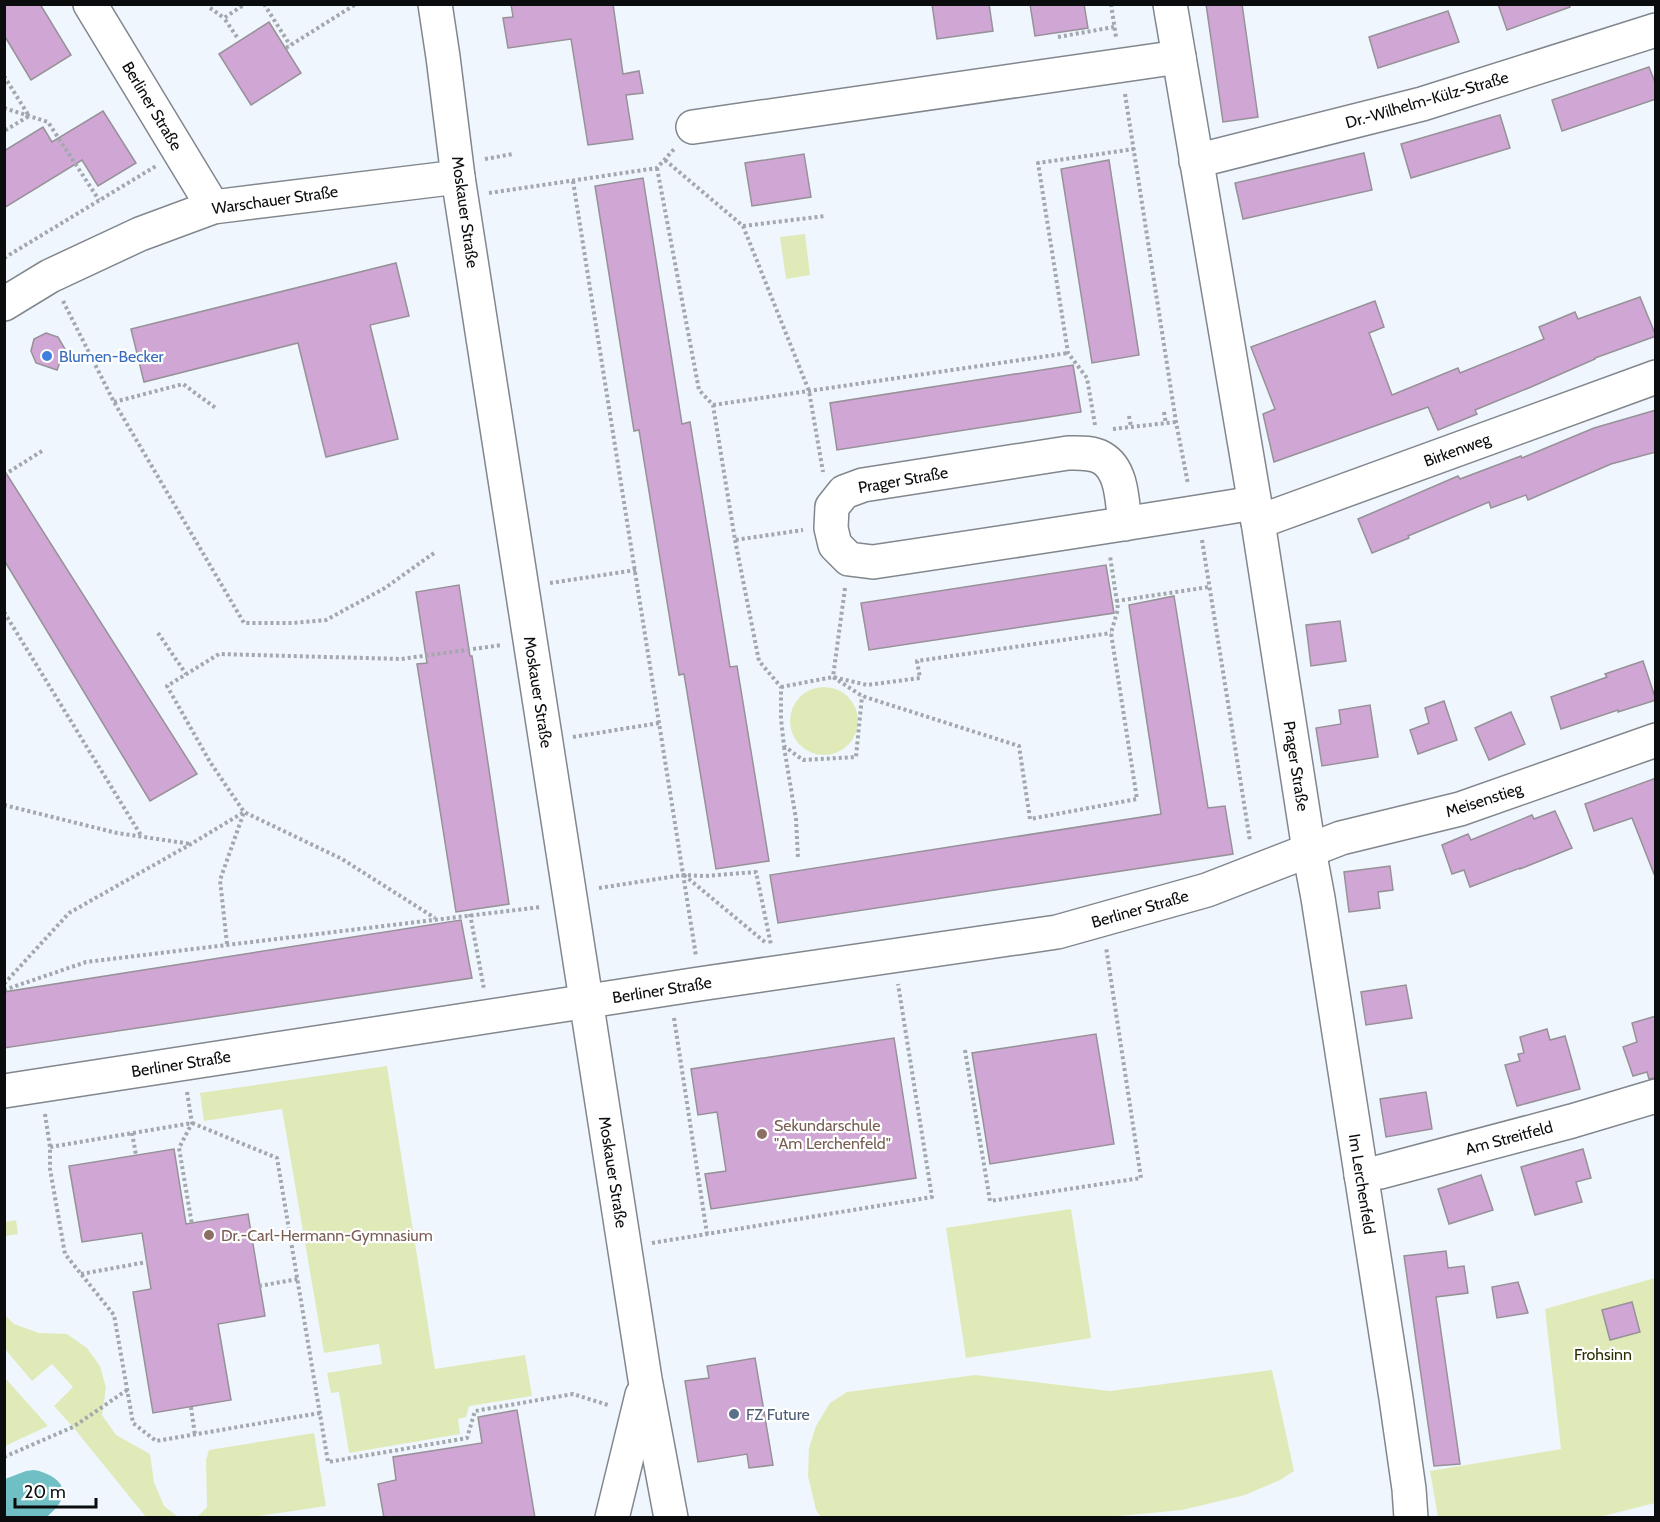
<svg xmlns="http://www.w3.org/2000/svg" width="1660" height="1522" font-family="Cabin,sans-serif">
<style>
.green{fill:#e0eab9}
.water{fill:#70bfc4}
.building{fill:#d0a6d4;stroke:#979198;stroke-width:1.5}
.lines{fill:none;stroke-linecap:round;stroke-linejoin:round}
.minor-casing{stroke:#81878d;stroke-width:36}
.path{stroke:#a3a8ad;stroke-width:4;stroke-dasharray:3 3;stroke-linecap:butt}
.minor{stroke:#fff;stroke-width:33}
.shop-dot{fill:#3f7fe0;stroke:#fff;stroke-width:2}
.education-dot{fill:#8d6e63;stroke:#fff;stroke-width:2}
.service-dot{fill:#5c6f8a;stroke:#fff;stroke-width:2}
.labels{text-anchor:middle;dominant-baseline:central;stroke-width:4.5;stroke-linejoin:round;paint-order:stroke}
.street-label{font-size:16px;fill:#0a0c0e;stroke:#fff}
.shop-label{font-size:16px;fill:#366cbe;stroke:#fff;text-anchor:start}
.education-label{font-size:16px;fill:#785e54;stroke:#fff;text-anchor:start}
.park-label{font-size:16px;fill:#292f02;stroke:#fff}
.service-label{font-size:16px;fill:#4e5e75;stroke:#fff;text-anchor:start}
</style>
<rect width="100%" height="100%" fill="#eff6fd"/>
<g class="green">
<polygon points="805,234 810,275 786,279 780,237"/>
<circle cx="824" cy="721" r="34"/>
<polygon points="387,1066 435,1369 525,1355 532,1396 469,1406 466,1417 458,1419 460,1434 349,1453 339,1392 331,1393 327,1373 382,1364 379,1344 324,1353 282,1109 204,1121 200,1093"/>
<polygon points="1071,1209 1091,1338 966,1358 946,1228"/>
<polygon points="16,1220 18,1234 5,1236 5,1222"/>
<polygon points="1655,1278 1655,1503 1599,1517 1438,1517 1430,1471 1561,1449 1545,1309"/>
<polygon points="5,1315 14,1324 39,1333 67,1334 87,1348 100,1366 106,1388 102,1415 116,1435 150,1454 154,1482 164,1506 178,1517 146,1517 73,1427 54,1406 73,1387 52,1364 32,1381 5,1349"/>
<polygon points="1272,1370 1294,1471 1280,1480 1245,1495 1182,1510 1109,1517 822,1518 816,1510 808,1476 809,1448 816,1426 830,1403 847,1392 975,1375 1110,1391"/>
<polygon points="5,1378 48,1426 5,1446 4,1446"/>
<polygon points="314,1433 326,1506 253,1517 197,1517 207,1507 206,1460 209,1450"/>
</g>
<path class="water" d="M34,1470C47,1472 68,1482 62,1498C59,1506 52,1512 47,1517H5V1479L26,1471Z"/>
<g class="building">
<polygon points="4,4 40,4 71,55 31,80 4,35"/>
<polygon points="511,4 613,4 623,74 639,71 643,93 626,95 633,139 588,145 571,39 508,48 503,18 513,17"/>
<polygon points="932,4 989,4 993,31 937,39"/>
<polygon points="1030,4 1084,4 1088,28 1035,36"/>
<polygon points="1206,4 1242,4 1258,117 1223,122"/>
<polygon points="1498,4 1569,4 1570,7 1507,30"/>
<polygon points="1448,11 1459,42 1378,68 1369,37"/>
<polygon points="269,22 301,73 251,105 219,54"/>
<polygon points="1649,67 1656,85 1656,99 1562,131 1552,100"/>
<polygon points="103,111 136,163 98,186 82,160 4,208 4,151 43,127 52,142"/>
<polygon points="1500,115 1510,148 1411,178 1401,144"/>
<polygon points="1364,153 1372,190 1243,219 1235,183"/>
<polygon points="804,154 811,197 752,206 745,163"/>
<polygon points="1109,160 1139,355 1092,363 1061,169"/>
<polygon points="643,178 682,424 690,422 730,667 737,666 769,861 716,869 684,674 679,675 639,430 634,431 595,186"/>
<polygon points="396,263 409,316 370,325 398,439 326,457 298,343 144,382 131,329"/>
<polygon points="1640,297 1656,336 1595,358 1595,359 1531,387 1475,410 1477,414 1438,430 1428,407 1274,462 1263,414 1275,409 1251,347 1375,301 1384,327 1369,333 1392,395 1458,368 1460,373 1544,339 1539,327 1575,312 1578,319"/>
<polygon points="46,333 58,337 65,349 57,370 36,363 31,351 34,339"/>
<polygon points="1073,365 1081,412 837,450 830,403"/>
<polygon points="1656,410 1656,452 1611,464 1528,500 1526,495 1491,508 1489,502 1408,536 1409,538 1372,553 1358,519 1458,476 1460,479 1521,456 1522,458 1594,428"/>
<polygon points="4,470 197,774 150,801 4,560"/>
<polygon points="1106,565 1114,613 869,650 861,603"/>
<polygon points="459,585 470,656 472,656 509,904 456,912 417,664 427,663 416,592"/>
<polygon points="1174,596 1208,808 1225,806 1233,854 778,923 770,875 1161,814 1129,605"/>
<polygon points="1340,621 1346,661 1311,666 1306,625"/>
<polygon points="1643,661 1656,700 1618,712 1618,710 1561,729 1551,697 1607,677 1605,674"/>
<polygon points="1444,701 1457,740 1418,754 1410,730 1429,723 1425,708"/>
<polygon points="1370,705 1378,757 1322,766 1316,728 1341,724 1339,710"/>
<polygon points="1511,712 1525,744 1489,760 1475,728"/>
<polygon points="1656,778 1656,873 1654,874 1632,818 1594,831 1585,804"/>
<polygon points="1555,811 1572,848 1520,869 1520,868 1470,887 1464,870 1452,874 1442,845 1468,834 1471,840 1532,815 1534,819"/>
<polygon points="1390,866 1393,890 1378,892 1380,908 1349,912 1344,872"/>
<polygon points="461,920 472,978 4,1048 4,992"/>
<polygon points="1406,985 1412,1018 1366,1025 1361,992"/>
<polygon points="1656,1016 1656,1078 1649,1079 1647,1072 1633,1076 1623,1047 1637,1042 1632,1023"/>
<polygon points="1547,1029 1550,1040 1565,1036 1580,1089 1517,1106 1505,1065 1520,1061 1518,1054 1524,1053 1520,1037"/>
<polygon points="1096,1034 1114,1144 990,1164 972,1053"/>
<polygon points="894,1038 916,1178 711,1209 705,1174 726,1171 717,1112 698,1115 691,1069"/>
<polygon points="1426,1092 1432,1129 1386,1137 1380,1099"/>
<polygon points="174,1149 186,1224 248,1214 265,1316 218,1324 231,1400 153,1413 133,1292 151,1289 142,1233 82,1242 69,1166"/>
<polygon points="1583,1149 1591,1178 1576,1182 1582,1202 1535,1215 1521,1167"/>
<polygon points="1481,1175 1493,1210 1449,1224 1438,1189"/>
<polygon points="1446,1251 1448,1268 1464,1266 1468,1293 1436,1297 1460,1464 1434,1466 1404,1256"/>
<polygon points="1518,1282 1528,1313 1497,1318 1492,1287"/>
<polygon points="1632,1302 1640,1332 1610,1340 1602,1310"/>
<polygon points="755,1358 773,1465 749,1468 747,1454 698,1462 685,1381 709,1378 707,1366"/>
<polygon points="517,1410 535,1518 384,1518 378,1484 396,1480 393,1457 482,1443 478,1417"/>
</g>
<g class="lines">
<defs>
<g id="minor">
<polyline points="90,4 213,207"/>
<polyline points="435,4 443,57 458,177 645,1379 671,1518"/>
<polyline points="1170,4 1258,522 1309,850 1318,898 1396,1398 1409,1489 1411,1518"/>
<polyline points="693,127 1179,57"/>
<polyline points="1196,161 1422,104 1656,30"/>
<polyline points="4,304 50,276 140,234 213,207 458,177"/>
<polyline points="1258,522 1656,377"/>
<path d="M1125,524C1122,503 1123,470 1102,458C1092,452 1079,453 1068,453L863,485L844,492L832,507L831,528L835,545L849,559L873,562C1000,543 1127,524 1254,503"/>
<polyline points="4,1091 699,984 1057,932 1207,890 1341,838 1460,809 1656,740"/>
<polyline points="1361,1175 1380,1172 1572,1121 1656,1096"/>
<polyline points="612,1518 642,1395"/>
</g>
</defs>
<use href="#minor" class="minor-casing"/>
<g class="path">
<polyline points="264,4 290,45"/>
<polyline points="1111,4 1116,37"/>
<polyline points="210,8 224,18"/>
<polyline points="237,37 224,18 245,4"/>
<polyline points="1058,37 1114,27"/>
<polyline points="286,48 356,4"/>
<polyline points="4,76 29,116 4,131"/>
<polyline points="1125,94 1176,422 1188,484"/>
<polyline points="4,108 48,122 99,200"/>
<polyline points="485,159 513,154"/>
<polyline points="665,160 743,226 809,391 823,472"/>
<polyline points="657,168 699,390 713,405 735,540 803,530"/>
<polyline points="573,181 696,956"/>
<polyline points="489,193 657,168 675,148"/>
<polyline points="743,226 825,216"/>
<polyline points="4,258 156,166"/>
<polyline points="63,301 114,402 244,623 293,623 326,620 385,588 434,553"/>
<polyline points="114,402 183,384 217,409"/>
<polyline points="713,405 1068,353"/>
<polyline points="1164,412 1166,424"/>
<polyline points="1129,416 1131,427"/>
<polyline points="1095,425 1087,378 1068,353 1038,163 1134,149"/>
<polyline points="1113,429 1176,422"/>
<polyline points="4,475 42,451"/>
<polyline points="735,540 759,661 781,687 781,719 784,746 803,760 856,757 862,696"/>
<polyline points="1202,540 1250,841"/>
<polyline points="550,583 636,570"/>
<polyline points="845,588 833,677 862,696 1019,746 1030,819 1137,799 1111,633 1118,609 1110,556"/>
<polyline points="1116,601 1209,587"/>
<polyline points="4,612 142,837"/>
<polyline points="158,633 186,674"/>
<polyline points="781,687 833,677 867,685 920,678 917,661 1111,633"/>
<polyline points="573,737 659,723"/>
<polyline points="784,747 796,819 798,858"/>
<polyline points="4,805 117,833 191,844"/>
<polyline points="684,875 766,943"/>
<polyline points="599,888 683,875 705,876 756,872 771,945"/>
<polyline points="470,914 484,989"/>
<polyline points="227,944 220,880 244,812 342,859 435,918"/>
<polyline points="4,984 69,913 191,844 244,812 210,762 167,686 219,654 401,659 502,645"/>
<polyline points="4,990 86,962 541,907"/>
<polyline points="674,1018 707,1234"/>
<polyline points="965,1050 990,1201 1141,1178 1106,947"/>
<polyline points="187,1092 192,1123 179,1148 192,1225"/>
<polyline points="45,1114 50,1147"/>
<polyline points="132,1133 136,1155"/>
<polyline points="652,1243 932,1197 898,984"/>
<polyline points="81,1274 147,1262"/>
<polyline points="259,1286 298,1279"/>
<polyline points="191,1407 195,1435"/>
<polyline points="320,1413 156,1441 133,1423 114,1315 65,1254 50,1169 50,1147 192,1123 277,1158 328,1462 467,1438 475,1411 573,1394 608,1405"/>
<polyline points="4,1457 73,1427 127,1390"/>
</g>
<use href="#minor" class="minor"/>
</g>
<circle class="shop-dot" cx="47" cy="356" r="6"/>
<g class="education-dot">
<circle cx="762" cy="1134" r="6"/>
<circle cx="209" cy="1235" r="6"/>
</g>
<circle class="service-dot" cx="734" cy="1414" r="6"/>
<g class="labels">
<g class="street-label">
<text transform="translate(1427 100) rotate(-16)">Dr.-Wilhelm-Külz-Straße</text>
<text transform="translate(152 106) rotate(59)">Berliner Straße</text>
<text transform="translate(275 200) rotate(-8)">Warschauer Straße</text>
<text transform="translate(465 212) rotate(82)">Moskauer Straße</text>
<text transform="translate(1457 450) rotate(-20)">Birkenweg</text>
<text transform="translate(903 480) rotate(-10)">Prager Straße</text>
<text transform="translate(538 692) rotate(81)">Moskauer Straße</text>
<text transform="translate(1296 766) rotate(81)">Prager Straße</text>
<text transform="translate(1484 800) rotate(-18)">Meisenstieg</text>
<text transform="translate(1140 909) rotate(-16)">Berliner Straße</text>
<text transform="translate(662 990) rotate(-9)">Berliner Straße</text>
<text transform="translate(181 1064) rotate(-9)">Berliner Straße</text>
<text transform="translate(1509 1138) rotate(-15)">Am Streitfeld</text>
<text transform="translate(613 1172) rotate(81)">Moskauer Straße</text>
<text transform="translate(1362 1184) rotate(81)">Im Lerchenfeld</text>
</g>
<g class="shop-label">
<text x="59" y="356">Blumen-Becker</text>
</g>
<g class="education-label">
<text x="774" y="1125">Sekundarschule<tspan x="774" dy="18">"Am Lerchenfeld"</tspan></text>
<text x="221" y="1235">Dr.-Carl-Hermann-Gymnasium</text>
</g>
<g class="park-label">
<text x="1603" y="1354">Frohsinn</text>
</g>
<g class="service-label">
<text x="746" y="1414">FZ Future</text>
</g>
</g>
<rect width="1660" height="1522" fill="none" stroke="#0a0c0e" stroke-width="12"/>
<path d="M15 1498v9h81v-9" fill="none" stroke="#0a0c0e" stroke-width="3"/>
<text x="24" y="1498" font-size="18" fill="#0a0c0e" stroke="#ffffff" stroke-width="4.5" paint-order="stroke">20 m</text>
</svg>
